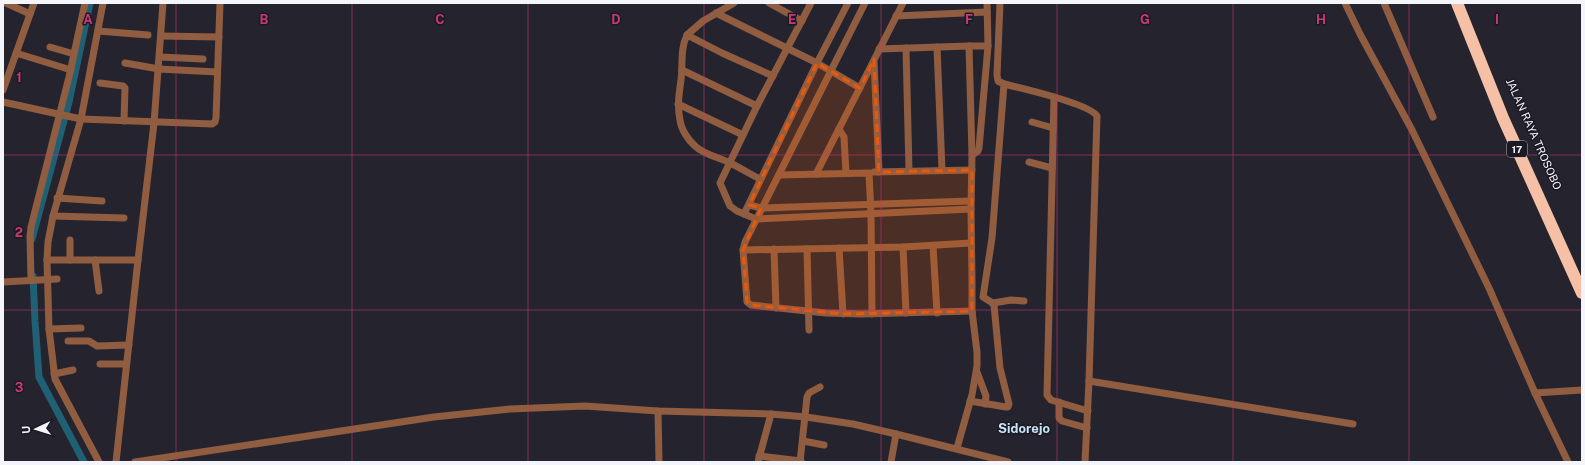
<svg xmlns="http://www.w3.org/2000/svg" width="1585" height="465" font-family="'Public Sans',sans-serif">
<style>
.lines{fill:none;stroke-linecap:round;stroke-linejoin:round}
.canal{stroke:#206074;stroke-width:7}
.street{stroke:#915d40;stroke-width:7}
.highway{stroke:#f5c0a5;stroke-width:12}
.marked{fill:#e8590c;fill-opacity:0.2;stroke:#e8590c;stroke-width:3;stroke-dasharray:8 5;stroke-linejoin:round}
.grid{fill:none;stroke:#ca3973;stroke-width:1;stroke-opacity:0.55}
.labels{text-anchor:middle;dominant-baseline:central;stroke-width:3;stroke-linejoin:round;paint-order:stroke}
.shield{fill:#1b1a24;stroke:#b3b3ba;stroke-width:1}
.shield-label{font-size:10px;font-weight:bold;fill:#f4f4fb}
.street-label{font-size:11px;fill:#f4f4fb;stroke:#1b1a24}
.quarter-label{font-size:13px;font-weight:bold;fill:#c7e5f7;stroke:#1b1a24}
.grid-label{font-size:13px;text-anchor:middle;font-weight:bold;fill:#ca3973;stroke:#1b1a24;stroke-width:3;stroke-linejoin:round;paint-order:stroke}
</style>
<rect width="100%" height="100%" fill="#25242e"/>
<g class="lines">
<g class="canal">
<polyline points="32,239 69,102 90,3"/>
<polyline points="33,276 35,321 39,377 84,462"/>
</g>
<g class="street">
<polyline points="6,3 30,14"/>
<polyline points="769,3 802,21"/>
<polyline points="811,3 757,106 720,183 730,206 737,211 756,219 971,209"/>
<polyline points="848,3 817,63 860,88"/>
<polyline points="865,3 745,242 743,250 747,302 751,305 826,313 861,314 972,311"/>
<path d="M1000,3L997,75L998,81L1004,84C1021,88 1090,104 1097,116L1089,381L1085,462"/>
<polyline points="1345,3 1360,34 1412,130 1489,288 1535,393 1568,462"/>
<polyline points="1384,3 1433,117"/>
<polyline points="716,13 817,63 744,214"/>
<polyline points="896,16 987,12"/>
<polyline points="98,31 148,35"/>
<polyline points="687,35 703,21 734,3"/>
<polyline points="161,36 219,37"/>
<polyline points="969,46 988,46"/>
<polyline points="50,47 74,54"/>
<polyline points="937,47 942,170"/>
<polyline points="906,48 909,171"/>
<polyline points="879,49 969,46 972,155 971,209 972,280 972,311 977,352 977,366 972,395 957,448"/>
<polyline points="16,53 71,70"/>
<polyline points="160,57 203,59"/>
<polyline points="874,61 879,172"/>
<polyline points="125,63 159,69"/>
<polyline points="159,69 217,72"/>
<polyline points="682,70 757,106"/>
<polyline points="100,83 123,86 125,88 124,121"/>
<polyline points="3,90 34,3"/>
<polyline points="1054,97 1047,395 1051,400 1088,411"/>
<polyline points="3,102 81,119 212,124 215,122 216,118 220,3"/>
<polyline points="678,104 743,135"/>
<polyline points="1032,122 1053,128"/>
<polyline points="839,129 844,137 846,173"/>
<polyline points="972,155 978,151 979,148 988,46 987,3"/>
<polyline points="1029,162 1052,168"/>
<polyline points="874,172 972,170"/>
<polyline points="816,174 903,3"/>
<polyline points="779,175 869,173 871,213 872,314"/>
<path d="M760,179C750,174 739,167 728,162C717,157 703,154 695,146C688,140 681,129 680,120C677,106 679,94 681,80C683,65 680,49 687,35L722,53L773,76"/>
<polyline points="57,198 102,201"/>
<polyline points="749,205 761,208 971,201"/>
<polyline points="53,216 124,218"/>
<polyline points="70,240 70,260"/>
<polyline points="933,246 937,313"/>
<polyline points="903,247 906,313"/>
<polyline points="839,248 843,314"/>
<polyline points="774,249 776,308"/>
<polyline points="807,249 809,330"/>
<polyline points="743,250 903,247 971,243"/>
<polyline points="47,260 138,260"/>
<polyline points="95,260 99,291"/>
<polyline points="31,280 30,236 31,227 69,77 85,3"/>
<polyline points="3,282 57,279"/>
<polyline points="993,303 1011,300 1024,301"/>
<polyline points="49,329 81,328"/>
<polyline points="68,341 89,341 97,346 129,345"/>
<polyline points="100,364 126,364"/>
<polyline points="977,372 986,396 985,404"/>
<polyline points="54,374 73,370"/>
<polyline points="1089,381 1353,424"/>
<polyline points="1535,393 1582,390"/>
<polyline points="970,401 1006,407 1008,407 1009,404 1000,368 994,305 991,302 983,297 992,238 1004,84"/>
<polyline points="1059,402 1059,418 1062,421 1087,428"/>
<polyline points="658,411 659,462"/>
<polyline points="803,441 824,445"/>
<polyline points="759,456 801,461"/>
<polyline points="99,462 55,379 49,329 47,260 48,242 53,216 81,119 103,3"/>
<polyline points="116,462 138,260 154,123 163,3"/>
<polyline points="135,462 434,417 510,409 585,406 658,411 771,414 806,417 853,424 896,434 1008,462"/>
<polyline points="758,462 771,414"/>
<polyline points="800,462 807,397 809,393 820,387"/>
<polyline points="891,462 896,434"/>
</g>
<polyline class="highway" points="1457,3 1503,118 1582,293"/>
</g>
<path class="marked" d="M874,59L879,172L972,170V311L843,314L751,305L747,302L743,250L761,208L749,205L817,63L860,88Z"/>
<path class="grid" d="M176,3V462M352,3V462M528,3V462M704,3V462M881,3V462M1057,3V462M1233,3V462M1409,3V462M3,155H1582M3,310H1582"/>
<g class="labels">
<rect class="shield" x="1507" y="141" width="20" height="16" rx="3"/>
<g class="shield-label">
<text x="1517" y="149">17</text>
</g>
<g class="street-label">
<text transform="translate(1534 134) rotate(66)">JALAN RAYA TROSOBO</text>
</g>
<g class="quarter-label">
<text x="1024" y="428">Sidorejo</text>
</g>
</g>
<g class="grid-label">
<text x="88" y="24">A</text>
<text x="264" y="24">B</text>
<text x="440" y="24">C</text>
<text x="616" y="24">D</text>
<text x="792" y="24">E</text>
<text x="969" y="24">F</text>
<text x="1145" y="24">G</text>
<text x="1321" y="24">H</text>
<text x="1497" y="24">I</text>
<text x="19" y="82">1</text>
<text x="19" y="237">2</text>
<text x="19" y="392">3</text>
</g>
<rect width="1585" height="465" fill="none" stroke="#f4f4fb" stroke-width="8"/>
<g transform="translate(36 429) rotate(266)" stroke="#1b1a24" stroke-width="3" paint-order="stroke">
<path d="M0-3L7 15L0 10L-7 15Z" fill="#f4f4fb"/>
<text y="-6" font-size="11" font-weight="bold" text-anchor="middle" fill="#f4f4fb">U</text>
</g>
</svg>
